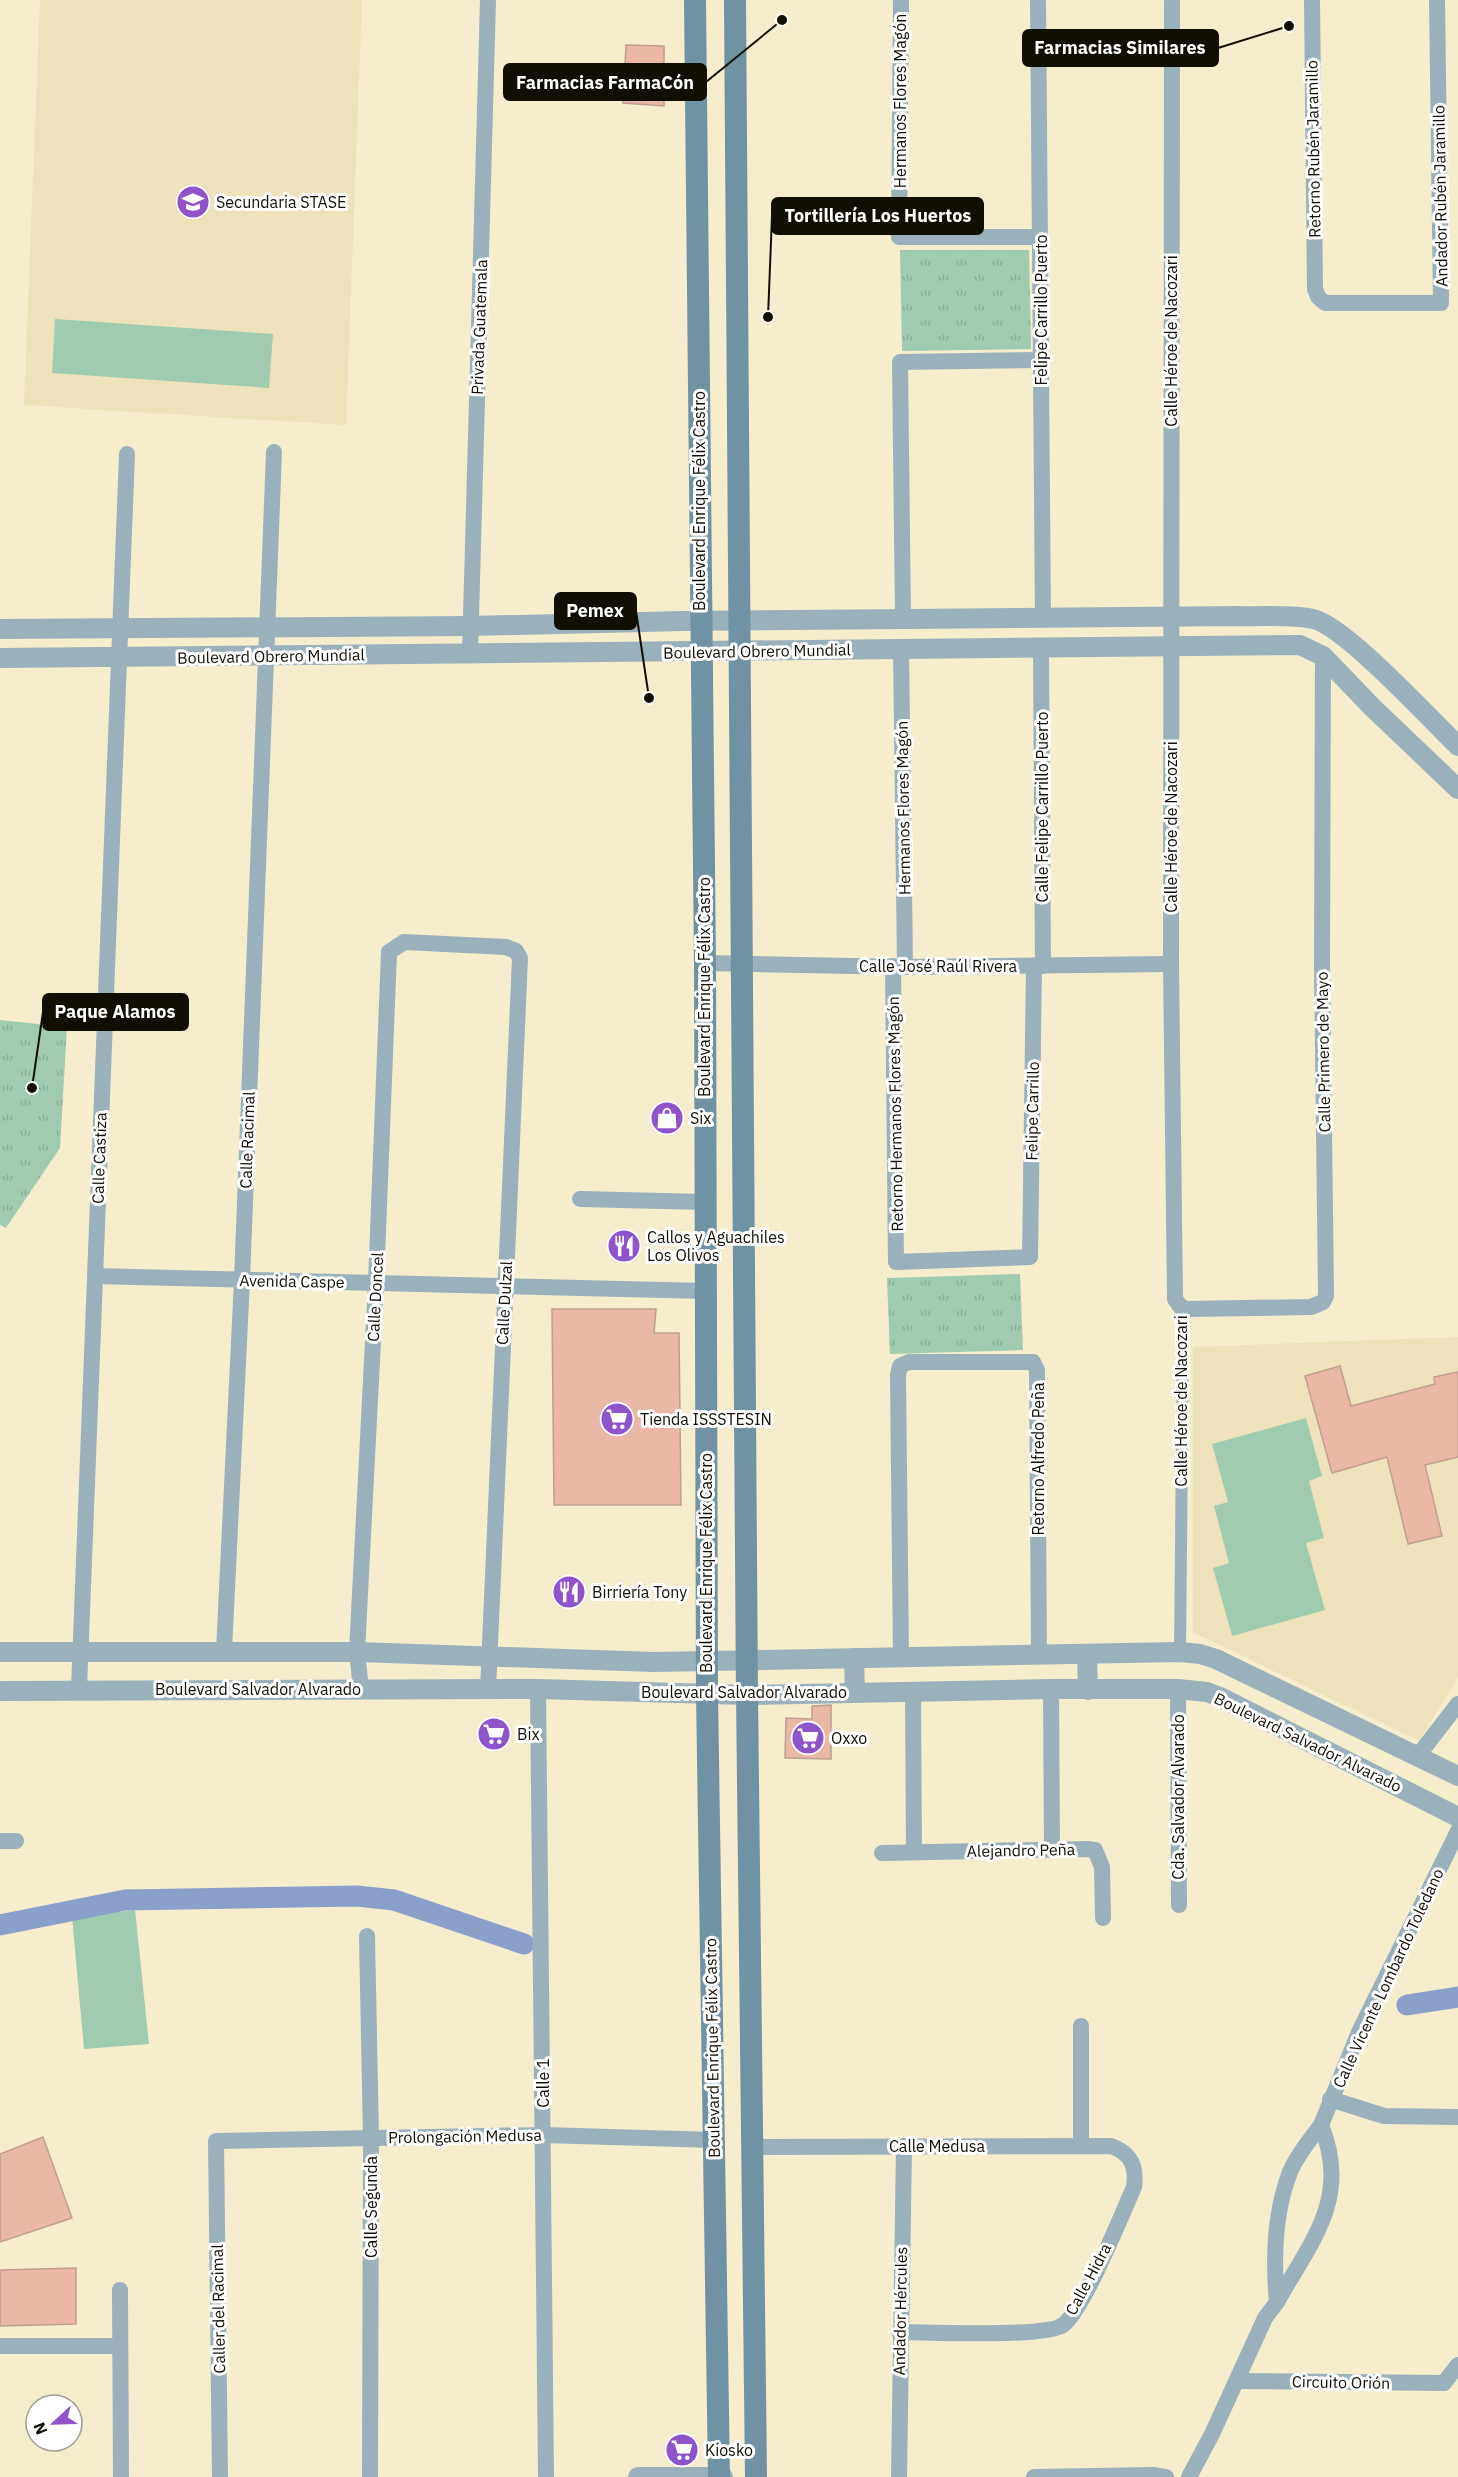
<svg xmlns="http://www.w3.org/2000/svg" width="1458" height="2477" font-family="'IBM Plex Sans',sans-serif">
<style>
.built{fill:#ede2bc}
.grass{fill:url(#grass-tufts)}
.pitch{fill:#a1cbb1}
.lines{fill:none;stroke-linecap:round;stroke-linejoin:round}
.canal{stroke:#8aa0c9;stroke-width:21}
.building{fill:#ebb7a7;stroke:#bf9f95;stroke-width:1.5}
.pedestrian{stroke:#9ab0bb;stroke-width:12}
.minor{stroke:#9ab0bb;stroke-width:16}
.tertiary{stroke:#9ab0bb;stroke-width:20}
.secondary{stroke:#7192a3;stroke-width:22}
.labels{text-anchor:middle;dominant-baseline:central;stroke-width:6;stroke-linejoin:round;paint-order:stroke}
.street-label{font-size:16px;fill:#110e04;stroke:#fff}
.poi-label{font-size:16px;fill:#110e04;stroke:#fff;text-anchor:start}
.leader{fill:none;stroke:#110e04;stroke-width:2}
.callout-dot{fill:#110e04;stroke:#fff;stroke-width:2}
.callout{fill:#110e04;stroke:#110e04;stroke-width:2}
.callout-label{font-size:18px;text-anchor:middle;font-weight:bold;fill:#fff}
</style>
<defs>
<pattern id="grass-tufts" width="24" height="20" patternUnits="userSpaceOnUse" patternTransform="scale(1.5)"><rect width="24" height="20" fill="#a1cbb1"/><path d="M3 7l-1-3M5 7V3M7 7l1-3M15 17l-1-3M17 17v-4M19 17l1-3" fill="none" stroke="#8aad97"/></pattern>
</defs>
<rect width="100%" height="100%" fill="#f5edce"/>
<g class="built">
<polygon points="40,0 362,0 346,425 24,405"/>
<polygon points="1458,1337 1458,1677 1419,1741 1193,1632 1193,1347"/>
</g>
<g class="grass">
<polygon points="900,250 1029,250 1031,349 902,351"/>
<polygon points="0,1020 67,1027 60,1148 6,1228 0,1225"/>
<polygon points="1020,1274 1023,1350 890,1354 887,1278"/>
</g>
<g class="pitch">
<polygon points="55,319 273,334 269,388 52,373"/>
<polygon points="1306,1418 1322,1476 1309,1481 1324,1538 1306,1543 1325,1610 1232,1636 1213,1568 1229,1563 1214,1506 1228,1502 1212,1444"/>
<polygon points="135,1910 149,2044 84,2049 72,1917"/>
</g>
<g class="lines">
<g class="canal">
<polyline points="0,1925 125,1900 357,1896 394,1900 524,1944"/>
<polyline points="1407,2005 1458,1997"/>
</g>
</g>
<g class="building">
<polygon points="626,45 664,46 664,106 623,103"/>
<polygon points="552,1309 656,1309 654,1333 679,1333 681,1505 554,1505"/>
<polygon points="1340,1366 1351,1406 1435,1384 1434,1377 1458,1372 1458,1457 1425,1465 1442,1536 1408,1544 1387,1457 1332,1473 1305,1376"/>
<polygon points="831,1705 831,1759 785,1758 786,1718 812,1719 812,1706"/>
<polygon points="43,2137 72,2218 0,2242 0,2154"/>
<polygon points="76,2268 76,2324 0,2326 0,2270"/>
</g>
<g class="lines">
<polyline class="pedestrian" points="1180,1306 1183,1334 1180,1652"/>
<g class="minor">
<polyline points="901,0 899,237 1040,237"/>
<polyline points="1038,0 1043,619"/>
<polyline points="1172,0 1171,964 1175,1299 1180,1306 1186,1309 1311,1307 1323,1302 1326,1296 1322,965 1323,656"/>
<polyline points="1312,0 1315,289 1318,297 1325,303 1441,303 1437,0"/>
<polyline points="903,619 900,362 1041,360"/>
<polyline points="1041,647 1043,966"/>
<polyline points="901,650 905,967"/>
<polyline points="470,654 488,0"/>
<polyline points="705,963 905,967 1171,964"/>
<polyline points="893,966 896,1262 1030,1257 1034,966"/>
<polyline points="580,1199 705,1202"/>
<polyline points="95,1276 705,1291"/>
<polyline points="224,1651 242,1280 274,452"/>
<polyline points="901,1657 898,1375 900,1366 909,1362 1033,1362 1037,1370 1039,1655"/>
<polyline points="79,1689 127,454"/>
<polyline points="361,1689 357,1652 376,1283 389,952 404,942 506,947 516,951 520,958 488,1690"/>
<polyline points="538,1689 546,2477"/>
<polyline points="1051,1689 1052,1849"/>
<polyline points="1178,1689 1179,1905"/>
<polyline points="913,1691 914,1852"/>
<polyline points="1417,1757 1458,1704"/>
<polyline points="0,1841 16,1841"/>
<polyline points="882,1853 1087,1849 1095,1850 1102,1867 1103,1918"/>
<polyline points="367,1936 371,2137 370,2477"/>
<polyline points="1330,2099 1384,2116 1458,2117"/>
<path d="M1321,2125C1351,2199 1311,2241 1277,2302C1273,2259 1274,2213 1290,2172C1297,2155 1310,2140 1321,2125Z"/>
<polyline points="1321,2125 1360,2030 1458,1831"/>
<polyline points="1081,2146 1081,2026"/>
<path d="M751,2147L1111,2146C1131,2153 1137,2166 1134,2187C1121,2216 1084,2309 1063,2325C1045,2338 927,2332 899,2332"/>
<polyline points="120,2290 121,2477"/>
<polyline points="0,2346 120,2346"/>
<polyline points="1238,2381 1444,2383 1458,2365"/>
<polyline points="220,2477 216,2141 543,2135 714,2140"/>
<polyline points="899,2477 904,2146"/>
<polyline points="1034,2477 1155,2475 1166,2477"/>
<polyline points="1189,2477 1212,2434 1265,2318 1277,2302"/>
</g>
<g class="tertiary">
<path d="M0,629L471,626L684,621L1239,616C1263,617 1290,614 1313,619C1344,625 1431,720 1458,746"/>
<polyline points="0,658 1300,645 1323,656 1372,707 1458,789"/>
<polyline points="0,1652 357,1652 654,1662 1180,1652 1200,1654 1216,1659 1458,1776"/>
<polyline points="1087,1655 1088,1690"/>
<polyline points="854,1658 855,1693"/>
<polyline points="0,1691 538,1689 747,1695 1051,1689 1178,1689 1207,1692 1220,1697 1458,1817"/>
<polyline points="638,2477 723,2477"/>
</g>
<g class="secondary">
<polyline points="695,0 705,963 707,1694 719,2477"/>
<polyline points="735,0 747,1695 756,2477"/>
</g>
</g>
<defs>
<symbol id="school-disc" viewBox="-11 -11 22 22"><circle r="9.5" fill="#8f53ca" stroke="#fff"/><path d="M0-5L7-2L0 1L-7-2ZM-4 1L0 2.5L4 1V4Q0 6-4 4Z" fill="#fff"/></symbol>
<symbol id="shop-disc" viewBox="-11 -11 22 22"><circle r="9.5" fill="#8f53ca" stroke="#fff"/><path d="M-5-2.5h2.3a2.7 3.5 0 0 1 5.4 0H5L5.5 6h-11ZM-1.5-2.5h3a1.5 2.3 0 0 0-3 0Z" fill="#fff"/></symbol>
<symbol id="restaurant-disc" viewBox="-11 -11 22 22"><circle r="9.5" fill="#8f53ca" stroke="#fff"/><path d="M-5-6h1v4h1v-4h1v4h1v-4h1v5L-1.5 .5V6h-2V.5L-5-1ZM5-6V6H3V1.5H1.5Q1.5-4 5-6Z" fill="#fff"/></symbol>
<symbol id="supermarket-disc" viewBox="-11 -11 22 22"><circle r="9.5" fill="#8f53ca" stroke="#fff"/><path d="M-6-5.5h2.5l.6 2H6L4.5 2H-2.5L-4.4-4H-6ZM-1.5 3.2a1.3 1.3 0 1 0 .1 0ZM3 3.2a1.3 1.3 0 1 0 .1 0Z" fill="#fff"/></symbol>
</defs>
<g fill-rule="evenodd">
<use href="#school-disc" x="174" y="183" width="38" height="38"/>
<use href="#shop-disc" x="648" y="1099" width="38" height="38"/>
<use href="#restaurant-disc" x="605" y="1227" width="38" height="38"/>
<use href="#supermarket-disc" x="598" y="1400" width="38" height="38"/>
<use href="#restaurant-disc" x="550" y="1573" width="38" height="38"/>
<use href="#supermarket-disc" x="475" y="1715" width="38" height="38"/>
<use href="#supermarket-disc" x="789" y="1719" width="38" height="38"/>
<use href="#supermarket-disc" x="663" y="2431" width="38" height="38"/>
</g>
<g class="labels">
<g class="street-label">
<text transform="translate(900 101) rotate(-90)">Hermanos Flores Magón</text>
<text transform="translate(1313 149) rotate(-91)">Retorno Rubén Jaramillo</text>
<text transform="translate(1440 196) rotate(-91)">Andador Rubén Jaramillo</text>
<text transform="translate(1041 310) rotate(-90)">Felipe Carrillo Puerto</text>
<text transform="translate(479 327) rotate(-88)">Privada Guatemala</text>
<text transform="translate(1171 341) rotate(-90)">Calle Héroe de Nacozari</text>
<text transform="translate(699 501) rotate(-90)">Boulevard Enrique Félix Castro</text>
<text transform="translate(757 651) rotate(-1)">Boulevard Obrero Mundial</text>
<text transform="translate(271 656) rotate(-1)">Boulevard Obrero Mundial</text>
<text transform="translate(1042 807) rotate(-90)">Calle Felipe Carrillo Puerto</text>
<text transform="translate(903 808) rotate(-91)">Hermanos Flores Magón</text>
<text transform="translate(1171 827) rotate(-90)">Calle Héroe de Nacozari</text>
<text x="938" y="966">Calle José Raúl Rivera</text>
<text transform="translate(704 987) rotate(-90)">Boulevard Enrique Félix Castro</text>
<text transform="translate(1323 1052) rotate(-91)">Calle Primero de Mayo</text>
<text transform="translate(1032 1111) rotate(-89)">Felipe Carrillo</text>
<text transform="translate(895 1114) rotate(-91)">Retorno Hermanos Flores Magón</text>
<text transform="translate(247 1140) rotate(-88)">Calle Racimal</text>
<text transform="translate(99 1158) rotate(-88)">Calle Castiza</text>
<text transform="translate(292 1281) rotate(1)">Avenida Caspe</text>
<text transform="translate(375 1297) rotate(-87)">Calle Doncel</text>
<text transform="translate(504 1303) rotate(-87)">Calle Dulzal</text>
<text transform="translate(1181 1401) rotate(-90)">Calle Héroe de Nacozari</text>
<text transform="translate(1038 1459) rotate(-90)">Retorno Alfredo Peña</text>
<text transform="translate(706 1563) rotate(-90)">Boulevard Enrique Félix Castro</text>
<text x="258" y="1689">Boulevard Salvador Alvarado</text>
<text x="744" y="1692">Boulevard Salvador Alvarado</text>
<text transform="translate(1308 1742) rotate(26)">Boulevard Salvador Alvarado</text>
<text transform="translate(1178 1797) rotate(-90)">Cda. Salvador Alvarado</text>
<text transform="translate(1021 1850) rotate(-1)">Alejandro Peña</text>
<text transform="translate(1388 1978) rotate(-65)">Calle Vicente Lombardo Toledano</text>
<text transform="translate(712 2048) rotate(-91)">Boulevard Enrique Félix Castro</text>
<text transform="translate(543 2083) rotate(-90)">Calle 1</text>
<text transform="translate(465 2136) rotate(-1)">Prolongación Medusa</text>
<text x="937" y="2146">Calle Medusa</text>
<text transform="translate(371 2207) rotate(-90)">Calle Segunda</text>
<text transform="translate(1088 2279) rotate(-62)">Calle Hidra</text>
<text transform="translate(218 2309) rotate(-91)">Caller del Racimal</text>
<text transform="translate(900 2311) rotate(-89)">Andador Hércules</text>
<text transform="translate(1341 2382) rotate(1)">Circuito Orión</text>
</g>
<g class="poi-label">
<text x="216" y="202">Secundaria STASE</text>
<text x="690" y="1118">Six</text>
<text x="647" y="1237">Callos y Aguachiles<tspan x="647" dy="18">Los Olivos</tspan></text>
<text x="640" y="1419">Tienda ISSSTESIN</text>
<text x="592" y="1592">Birriería Tony</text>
<text x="517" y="1734">Bix</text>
<text x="831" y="1738">Oxxo</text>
<text x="705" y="2450">Kiosko</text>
</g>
</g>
<path class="leader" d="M1289 26L1218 48M782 20L706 82M768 317L772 216M649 698L636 611M32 1088L43 1012"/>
<g class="callout-dot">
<circle cx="1289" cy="26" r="6"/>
<circle cx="782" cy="20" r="6"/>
<circle cx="768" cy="317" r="6"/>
<circle cx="649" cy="698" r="6"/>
<circle cx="32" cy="1088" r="6"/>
</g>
<g class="callout">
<rect x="1023" y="30" width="195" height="36" rx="6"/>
<rect x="504" y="64" width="202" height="36" rx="6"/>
<rect x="772" y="198" width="211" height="36" rx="6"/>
<rect x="555" y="593" width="81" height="36" rx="6"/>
<rect x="43" y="994" width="145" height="36" rx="6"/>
</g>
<g class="callout-label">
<text x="1120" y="54">Farmacias Similares</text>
<text x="605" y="89">Farmacias FarmaCón</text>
<text x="878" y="222">Tortillería Los Huertos</text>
<text x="595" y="617">Pemex</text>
<text x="115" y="1018">Paque Alamos</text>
</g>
<g transform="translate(54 2423) rotate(248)"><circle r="28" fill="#ffffff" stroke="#a09f9b" stroke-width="1.5"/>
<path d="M0-4.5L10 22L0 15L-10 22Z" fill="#8f53ca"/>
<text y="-9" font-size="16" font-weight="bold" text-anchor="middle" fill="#110e04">N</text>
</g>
</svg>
